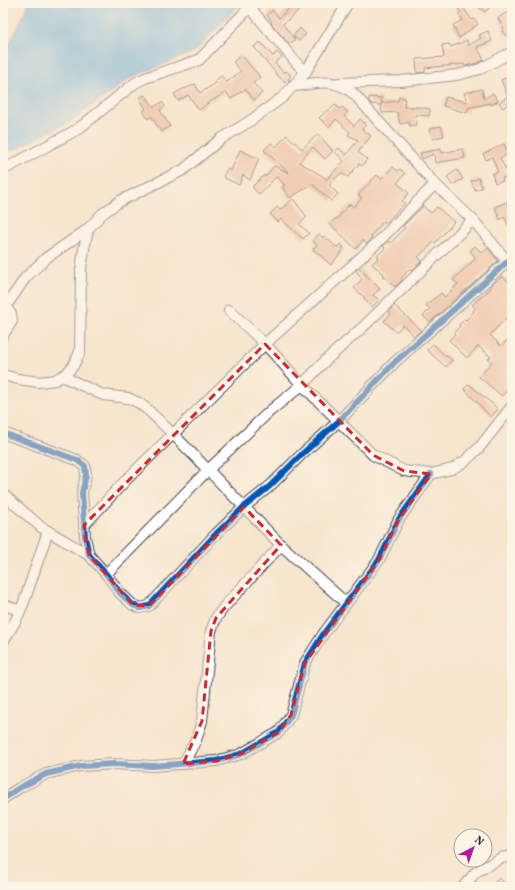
<svg xmlns="http://www.w3.org/2000/svg" width="515" height="890" font-family="Vollkorn,serif">
<style>
.water{fill:#6cb4e3;stroke:#476b8f}
.building{fill:#e9af94}
.lines{fill:none;stroke-linecap:round;stroke-linejoin:round}
.minor-casing{stroke:#423f51;stroke-width:12}
.minor{stroke:#fff;stroke-width:10}
.cycleway-casing{stroke:#fcf5e5;stroke-width:8}
.cycleway{stroke:#0057b8;stroke-width:6}
.marked{fill:none;stroke:#d62828;stroke-width:3;stroke-dasharray:8 5;stroke-linejoin:round}
</style>
<rect width="100%" height="100%" fill="#fcf5e5"/>
<filter id="ink" filterUnits="userSpaceOnUse"><feTurbulence type="fractalNoise" baseFrequency=".025" numOctaves="2"/><feDisplacementMap in="SourceGraphic" scale="8" xChannelSelector="R" yChannelSelector="G"/><feConvolveMatrix kernelMatrix="1 2 1 2 8 2 1 2 1" color-interpolation-filters="sRGB"/></filter>
<filter id="wash" filterUnits="userSpaceOnUse"><feTurbulence type="fractalNoise" baseFrequency=".012" numOctaves="4" result="noise"/><feDisplacementMap in="SourceGraphic" scale="16" xChannelSelector="R" yChannelSelector="G"/><feGaussianBlur stdDeviation="0.9" result="paint"/><feColorMatrix in="noise" values="0 0 0 0 0 0 0 0 0 0 0 0 0 0 0 0 0 1.4 0 .05"/><feComposite in="paint" operator="in"/></filter>
<g filter="url(#wash)">
<rect width="100%" height="100%" fill="#f7e6ce"/>
<polygon class="water" points="27,3 248,3 236,8 195,51 132,77 72,120 16,149 3,151 3,57 27,8"/>
<g id="blocks">
<g class="building">
<polygon points="295,3 308,3 283,24 295,40 289,44 271,23 272,22 267,15 273,10 279,18"/>
<polygon points="451,3 460,3 472,20 474,19 478,24 459,38 453,25 463,20 458,14 461,12"/>
<polygon points="473,3 495,3 485,12"/>
<polygon points="512,9 512,31 506,36 502,31 504,29 498,18"/>
<polygon points="300,28 306,34 299,41 293,36"/>
<polygon points="488,31 492,41 477,47 484,60 478,63 465,66 464,64 425,68 425,72 417,73 416,59 444,57 442,45 449,44 451,47 467,40 468,46 481,38 479,35"/>
<polygon points="260,42 273,56 277,52 282,57 275,63 284,73 286,71 291,75 288,79 290,80 287,83 279,77 254,47"/>
<polygon points="241,55 260,77 253,83 262,93 254,100 245,89 231,99 226,92 225,93 208,103 199,110 188,95 178,101 174,94 185,88 185,89 195,84 200,93 216,83 215,81 221,76 227,82 241,71 233,62"/>
<polygon points="508,77 512,84 512,104 511,102 503,108 499,103 508,96 501,80"/>
<polygon points="482,89 484,99 493,93 498,101 491,105 490,103 468,108 467,113 443,106 446,97 467,102 464,93"/>
<polygon points="145,95 154,107 162,102 165,106 160,110 170,126 161,132 151,116 148,119 143,111 146,109 139,98"/>
<polygon points="369,97 382,98 381,105 372,104 369,101"/>
<polygon points="399,97 405,98 404,107 419,107 430,109 429,116 415,115 416,125 410,126 409,122 400,124 397,112 382,113 381,103 398,101"/>
<polygon points="335,105 340,109 342,107 348,112 344,116 354,126 360,119 366,125 362,129 371,136 358,152 367,159 362,166 359,164 348,177 341,173 329,185 338,194 331,201 312,184 290,198 282,187 285,185 276,177 259,194 253,188 253,186 264,175 265,177 274,166 289,173 264,150 271,143 276,147 287,135 302,149 318,134 333,151 325,159 313,147 299,162 327,179 344,161 335,152 339,148 346,155 358,140 348,135 350,132 336,119 329,127 319,118 327,110 329,111"/>
<polygon points="441,126 444,136 432,139 429,129"/>
<polygon points="504,144 508,154 500,158 506,170 512,168 512,175 502,178 503,181 495,183 492,174 498,172 492,157 486,160 483,154"/>
<polygon points="441,149 441,153 463,149 465,158 435,163 434,154 422,159 420,153"/>
<polygon points="240,150 259,159 250,180 243,175 239,185 223,177 227,169 231,171"/>
<polygon points="393,167 397,171 400,169 405,174 397,183 409,193 402,201 405,203 386,223 384,221 371,236 372,238 367,244 363,240 356,249 330,224 336,218 337,219 343,211 350,204 354,207 362,198 358,195 377,175 381,179"/>
<polygon points="457,170 463,179 452,185 447,177"/>
<polygon points="479,178 482,188 475,190 471,181"/>
<polygon points="293,199 307,217 299,224 309,233 303,239 281,219 278,222 270,214 277,207 280,210"/>
<polygon points="507,202 512,216 512,231 504,217 500,220 495,207"/>
<polygon points="423,206 431,213 437,207 454,222 435,243 434,242 418,257 422,261 411,271 409,269 401,279 402,280 395,287 383,276 384,274 372,264 379,257 377,256 385,248 383,246 389,241 391,243 405,228 403,226"/>
<polygon points="319,234 323,238 324,236 336,247 337,246 338,247 341,244 344,249 331,265 313,249 317,245 313,241"/>
<polygon points="475,246 482,253 488,248 498,261 430,322 423,316 430,309 426,305 441,293 445,297 458,284 453,280 476,258 470,251"/>
<polygon points="359,268 380,289 373,295 379,300 372,307 364,299 365,298 354,288 362,279 356,270"/>
<polygon points="502,276 512,285 512,315 508,319 506,318 490,335 501,346 512,336 512,371 507,376 512,380 512,384 502,396 479,377 492,362 488,359 491,357 478,346 467,358 449,340 455,334 454,333 460,326 459,325 465,319 466,320 474,312 473,311 476,308 472,305 491,288 490,286 496,281 497,281"/>
<polygon points="394,305 421,330 414,336 403,325 396,332 384,321 391,314 389,312"/>
<polygon points="433,344 446,357 447,356 452,360 446,367 427,350"/>
<polygon points="469,384 498,409 491,417 464,389"/>
<polygon points="499,878 505,883 502,887 490,887"/>
</g>
</g>
</g>
<g filter="url(#ink)">
<use href="#blocks" fill-opacity="0" stroke="#423f51" stroke-width="1"/>
<g class="lines">
<defs>
<g id="minor">
<polyline points="338,83 401,81 457,75 480,69 512,52"/>
<path d="M295,86C319,83 333,77 354,94L435,184L473,220L512,267"/>
<polyline points="3,170 78,129 135,83 145,78 199,60 247,10 252,10 305,73"/>
<polyline points="3,303 11,314 12,321 3,335"/>
<polyline points="6,306 26,277 46,258 88,229"/>
<polyline points="229,310 265,344 302,385 373,455 404,471 431,474 452,469 465,461 479,448 512,406"/>
<polyline points="3,375 18,379 39,382 55,380 66,374 73,366 80,352 81,269 84,249 88,229 102,214 120,201 183,170 221,139 250,121 283,97 305,73 348,3"/>
<polyline points="62,376 103,395 128,398 139,403 148,410 173,434 281,545 346,603"/>
<polyline points="3,433 77,460 85,466 86,475 82,493 85,537 89,555 106,574 120,593 133,605 140,608 149,606 216,534 244,507 270,486 302,454 339,421 395,362 508,261"/>
<polyline points="3,494 41,527 89,555"/>
<polyline points="84,525 126,480 265,344 377,243 435,184"/>
<polyline points="106,574 208,470 270,411 302,385 326,360 363,327 473,220"/>
<polyline points="3,604 20,611"/>
<polyline points="3,642 15,622 24,602 48,531"/>
<polyline points="183,764 196,740 202,721 211,631 216,618 224,607 281,545"/>
<polyline points="3,799 19,788 46,774 81,766 114,764 153,766 216,761 241,754 279,732 291,715 305,663 324,633 379,560 399,519 431,474"/>
<polyline points="463,887 476,872 501,858 512,856"/>
</g>
</defs>
<use href="#minor" class="minor-casing"/>
<use href="#minor" class="minor"/>
<defs>
<g id="cycleway">
<polyline points="3,433 77,460 85,466 86,475 82,493 85,537 89,555 106,574 120,593 133,605 140,608 149,606 216,534 244,507 270,486 302,454 339,421 395,362 508,261"/>
<polyline points="3,799 19,788 46,774 81,766 114,764 153,766 216,761 241,754 279,732 291,715 305,663 324,633 379,560 399,519 431,474"/>
</g>
</defs>
<use href="#cycleway" class="cycleway-casing"/>
<use href="#cycleway" class="cycleway"/>
</g>
</g>
<path d="M0 0H515V890H0ZM265,344L373,455L404,471L431,474L399,519L379,560L305,663L291,715L279,732L241,754L216,761L183,764L202,721L211,631L216,618L281,545L244,507L149,606L133,605L89,555L85,537L84,525Z" fill="#f7e6ce" fill-opacity=".55" fill-rule="evenodd"/>
<path class="marked" d="M265,344L373,455L404,471L431,474L399,519L379,560L305,663L291,715L279,732L241,754L216,761L183,764L202,721L211,631L216,618L281,545L244,507L149,606L133,605L89,555L85,537L84,525Z"/>
<rect width="515" height="890" fill="none" stroke="#fcf5e5" stroke-width="16"/>
<g transform="translate(473 848) rotate(41)"><circle r="19" fill="#fcf5e5" stroke="#a5a1a1"/>
<path d="M0-3L7 15L0 10L-7 15Z" fill="#b5179e"/>
<text y="-6" font-size="11" font-weight="bold" text-anchor="middle" fill="#22223b">N</text>
</g>
</svg>
